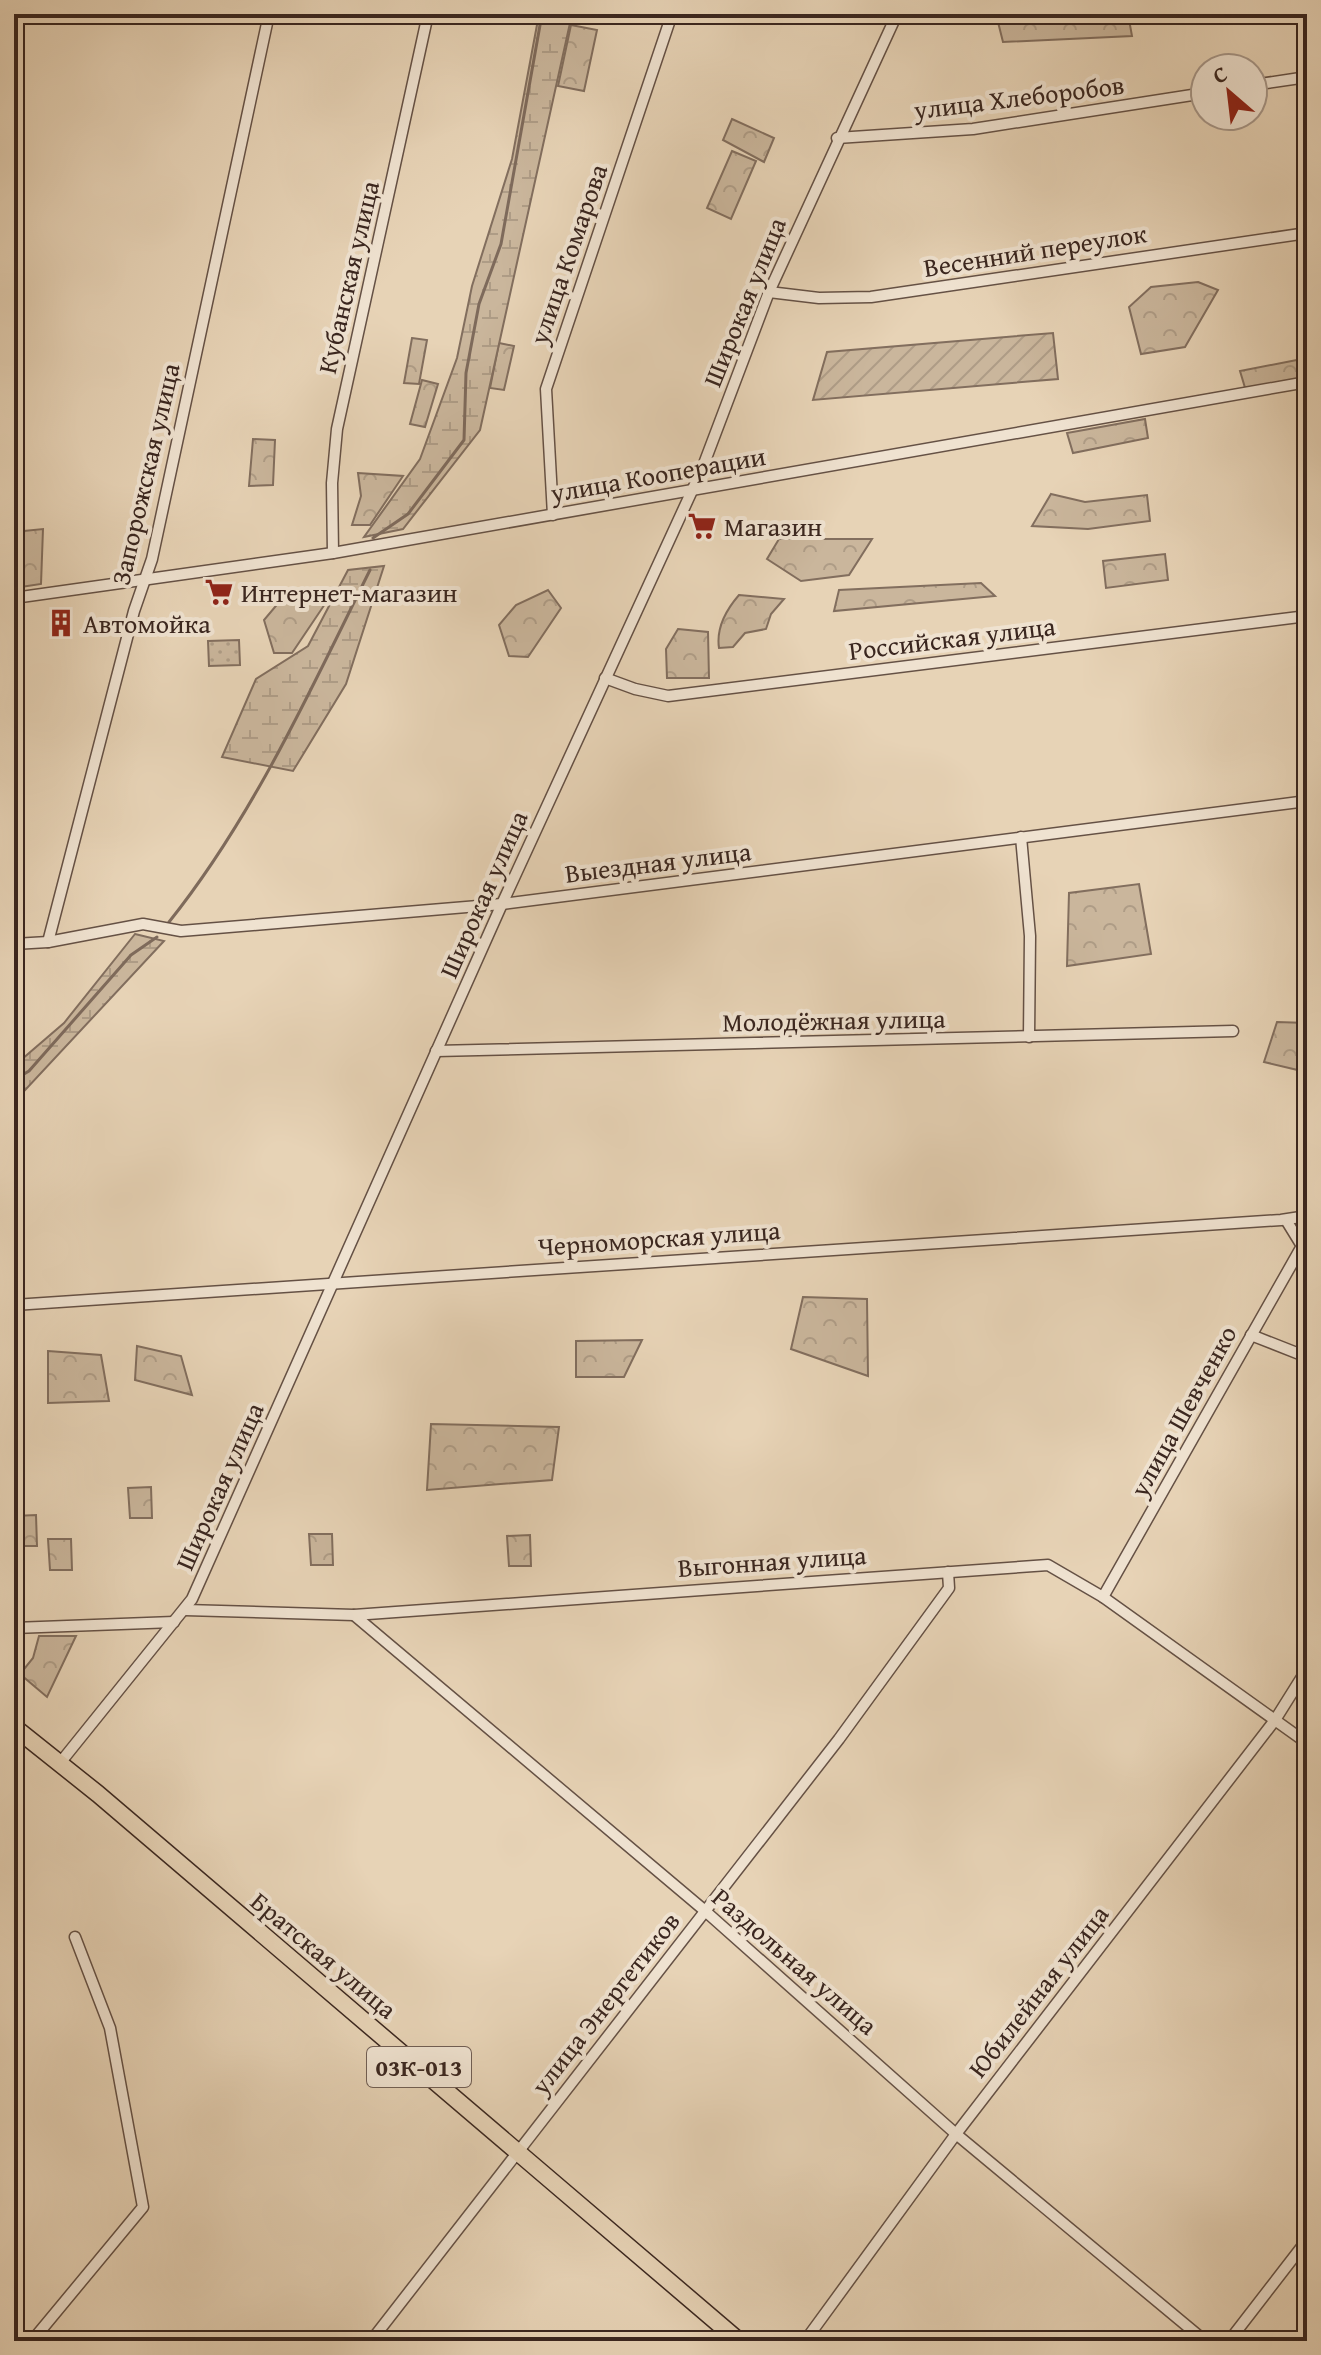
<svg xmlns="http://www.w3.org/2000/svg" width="1321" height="2355" font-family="'Gentium Book Plus',serif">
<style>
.forest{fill:url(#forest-crowns);stroke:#826e5e;stroke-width:2}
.wetland{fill:url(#wetland-marsh);stroke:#826e5e;stroke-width:2}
.park{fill:url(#park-dots);stroke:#826e5e;stroke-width:2}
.garden{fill:url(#garden-furrows);stroke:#826e5e;stroke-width:2}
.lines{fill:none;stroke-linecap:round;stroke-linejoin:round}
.stream{stroke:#7e6a5b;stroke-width:3}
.street-casing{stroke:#655145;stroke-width:13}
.primary-casing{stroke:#3a261f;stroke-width:19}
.street{stroke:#efe2d0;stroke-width:10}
.primary{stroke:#e7d3b6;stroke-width:16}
.labels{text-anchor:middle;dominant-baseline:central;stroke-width:8;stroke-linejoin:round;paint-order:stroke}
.shield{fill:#efe2d0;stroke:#705e54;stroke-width:2}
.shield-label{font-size:24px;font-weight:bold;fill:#3a261f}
.street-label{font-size:26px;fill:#3a261f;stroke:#efe2d0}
.poi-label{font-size:26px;fill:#3a261f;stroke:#efe2d0;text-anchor:start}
</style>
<defs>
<pattern id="forest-crowns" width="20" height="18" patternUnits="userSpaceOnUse" patternTransform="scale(2)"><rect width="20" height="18" fill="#cab69c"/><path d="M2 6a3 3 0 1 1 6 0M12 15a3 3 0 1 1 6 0" fill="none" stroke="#ae9c86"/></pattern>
<pattern id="wetland-marsh" width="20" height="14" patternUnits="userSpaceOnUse" patternTransform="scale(2)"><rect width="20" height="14" fill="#cab69c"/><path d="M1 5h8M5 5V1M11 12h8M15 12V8" fill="none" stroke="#ae9c86"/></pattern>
<pattern id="park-dots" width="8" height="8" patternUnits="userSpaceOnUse" patternTransform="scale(2)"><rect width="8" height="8" fill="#cab69c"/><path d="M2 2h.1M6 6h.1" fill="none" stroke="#ae9c86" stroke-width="1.8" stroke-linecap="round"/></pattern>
<pattern id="garden-furrows" width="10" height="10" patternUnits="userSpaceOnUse" patternTransform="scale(2)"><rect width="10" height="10" fill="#cab69c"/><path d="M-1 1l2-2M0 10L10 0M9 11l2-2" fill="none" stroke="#ae9c86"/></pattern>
</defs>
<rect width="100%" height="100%" fill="#e7d3b6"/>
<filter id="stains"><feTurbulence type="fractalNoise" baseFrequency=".0025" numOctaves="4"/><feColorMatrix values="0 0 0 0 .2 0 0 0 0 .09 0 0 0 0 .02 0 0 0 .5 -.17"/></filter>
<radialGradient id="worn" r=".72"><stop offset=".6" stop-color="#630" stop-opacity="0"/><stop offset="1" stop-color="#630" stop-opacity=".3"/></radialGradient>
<g class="forest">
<polygon points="1048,14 1128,14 1132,36 1003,42 998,22"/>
<polygon points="571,25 597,30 584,91 558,86"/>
<polygon points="732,119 774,138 764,162 723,140"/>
<polygon points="732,151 756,161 731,219 707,208"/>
<polygon points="1198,282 1218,290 1185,347 1141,354 1129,307 1151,287"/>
<polygon points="412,338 427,340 419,384 404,383"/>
<polygon points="499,343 514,346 504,390 490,388"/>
<polygon points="1307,358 1307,378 1246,391 1240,371"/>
<polygon points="422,380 438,384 425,427 410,424"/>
<polygon points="1145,419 1148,438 1073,453 1067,433"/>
<polygon points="253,439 275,440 273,485 249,486"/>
<polygon points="358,473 403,476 370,525 352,525 361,496"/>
<polygon points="1051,494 1085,502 1147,495 1150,521 1088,529 1032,526"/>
<polygon points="43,529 41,584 14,588 14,532"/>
<polygon points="779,539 872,539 849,575 801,581 767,559"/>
<polygon points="1165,554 1168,580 1106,588 1103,561"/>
<polygon points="981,583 995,596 834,611 839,590"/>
<polygon points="548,590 561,608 528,657 509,656 499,625 516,605"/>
<path d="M739,595L784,599L771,614L766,629L745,633L733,647L719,648C716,628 726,610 739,595Z"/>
<polygon points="280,601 325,604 292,653 274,653 264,620"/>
<polygon points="678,629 708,632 709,678 667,678 666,649"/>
<polygon points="1139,884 1151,954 1067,966 1069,893"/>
<polygon points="1277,1022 1307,1023 1307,1063 1302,1071 1264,1062"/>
<polygon points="803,1297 867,1299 868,1376 791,1349"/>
<polygon points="642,1340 624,1377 576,1377 576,1341"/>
<polygon points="137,1346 181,1356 192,1395 135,1380"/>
<polygon points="48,1351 101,1355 109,1401 48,1403"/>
<polygon points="431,1424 559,1427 552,1480 427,1490"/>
<polygon points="151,1487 152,1518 130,1518 128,1488"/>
<polygon points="36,1515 37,1546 15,1546 14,1516"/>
<polygon points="309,1534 332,1534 333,1565 311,1565"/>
<polygon points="530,1535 531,1566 509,1566 507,1536"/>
<polygon points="48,1539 71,1539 72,1570 50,1570"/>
<polygon points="39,1636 76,1636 47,1697 20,1674 33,1658"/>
</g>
<g class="wetland">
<polygon points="539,14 572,14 480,430 403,529 364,537 420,459 457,358 472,286 512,159"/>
<polygon points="384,566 346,684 293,771 222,757 256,679 308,646 348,570"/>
<polygon points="135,934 164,941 14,1102 14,1066 64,1023"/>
</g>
<polygon class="park" points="239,640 240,665 209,666 208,641"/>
<polygon class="garden" points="1053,333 1058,379 813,400 827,352"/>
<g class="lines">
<g class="stream">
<polyline points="373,538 408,514 464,440 466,373 479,304 501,244 542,14"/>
<path d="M169,922C253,817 310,691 370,570"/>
<polyline points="14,1080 29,1071 131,955 157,937"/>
</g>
<defs>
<g id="street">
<polyline points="1253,85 1307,77"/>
<polyline points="837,138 973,129 1205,93"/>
<polyline points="769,292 819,298 871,297 1307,233"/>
<polyline points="553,515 546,389 672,14"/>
<polyline points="333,553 332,483 337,429 428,14"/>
<polyline points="14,598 333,553 1307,382"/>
<polyline points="605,678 635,689 668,696 1307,616"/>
<polyline points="1021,837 1030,936 1029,1037"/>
<polyline points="48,942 134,611 152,559 269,14"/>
<polyline points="14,944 48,942 143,924 181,931 502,904 1307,801"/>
<polyline points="436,1051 1233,1031"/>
<polyline points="14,1305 1281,1220 1307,1216"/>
<polyline points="1251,1335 1307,1357"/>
<polyline points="1103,1597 1302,1246 1286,1220"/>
<polyline points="185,1610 354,1615 1048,1565 1103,1597 1307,1743"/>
<polyline points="354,1615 704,1910 956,2134 1205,2341"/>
<polyline points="14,1628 174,1622"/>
<polyline points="60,1763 192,1599 502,904 702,469 769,292 897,14"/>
<polyline points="32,2341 143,2207 110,2028 75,1937"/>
<polyline points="371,2341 839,1739 949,1588 948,1572"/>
<polyline points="805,2341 956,2134 1275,1720 1307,1669"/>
<polyline points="1229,2341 1307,2240"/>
</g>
<polyline id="primary" points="14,1727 98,1794 739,2341"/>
</defs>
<use href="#street" class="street-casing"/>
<use href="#primary" class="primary-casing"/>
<use href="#street" class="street"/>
<use href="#primary" class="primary"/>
</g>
<defs>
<symbol id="supermarket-bare" viewBox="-9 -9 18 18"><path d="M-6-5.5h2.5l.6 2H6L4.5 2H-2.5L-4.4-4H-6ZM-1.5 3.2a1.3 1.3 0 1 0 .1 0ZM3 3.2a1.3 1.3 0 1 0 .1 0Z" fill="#8f2418" stroke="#efe2d0" stroke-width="2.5" paint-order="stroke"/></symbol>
<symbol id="building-bare" viewBox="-9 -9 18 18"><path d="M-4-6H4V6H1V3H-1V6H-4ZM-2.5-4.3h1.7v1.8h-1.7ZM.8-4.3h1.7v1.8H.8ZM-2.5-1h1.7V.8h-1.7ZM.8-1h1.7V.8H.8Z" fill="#8f2418" stroke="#efe2d0" stroke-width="2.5" paint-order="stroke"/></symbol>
</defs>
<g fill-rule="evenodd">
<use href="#supermarket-bare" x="682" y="506" width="40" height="40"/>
<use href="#supermarket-bare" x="199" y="572" width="40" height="40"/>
<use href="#building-bare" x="41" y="603" width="40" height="40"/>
</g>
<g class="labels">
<rect class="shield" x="367" y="2047" width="104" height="40" rx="6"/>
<g class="shield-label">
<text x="419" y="2067">03К-013</text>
</g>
<g class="street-label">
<text transform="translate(1019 97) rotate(-7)">улица Хлеборобов</text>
<text transform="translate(1035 250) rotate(-9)">Весенний переулок</text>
<text transform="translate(568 254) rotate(-71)">улица Комарова</text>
<text transform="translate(348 277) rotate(-77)">Кубанская улица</text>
<text transform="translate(744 302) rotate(-68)">Широкая улица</text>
<text transform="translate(145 474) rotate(-77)">Запорожская улица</text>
<text transform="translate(658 474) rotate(-10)">улица Кооперации</text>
<text transform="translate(952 638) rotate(-7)">Российская улица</text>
<text transform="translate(658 862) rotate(-7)">Выездная улица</text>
<text transform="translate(483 894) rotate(-66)">Широкая улица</text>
<text transform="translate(834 1020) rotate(-1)">Молодёжная улица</text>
<text transform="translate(659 1238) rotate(-4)">Черноморская улица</text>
<text transform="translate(1183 1411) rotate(-61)">улица Шевченко</text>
<text transform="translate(219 1486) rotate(-66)">Широкая улица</text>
<text transform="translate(772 1561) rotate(-4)">Выгонная улица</text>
<text transform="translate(324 1955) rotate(40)">Братская улица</text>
<text transform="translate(795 1961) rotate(41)">Раздольная улица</text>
<text transform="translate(1038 1991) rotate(-52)">Юбилейная улица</text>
<text transform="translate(605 2003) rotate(-52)">улица Энергетиков</text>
</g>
<g class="poi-label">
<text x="724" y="526">Магазин</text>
<text x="241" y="592">Интернет-магазин</text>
<text x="83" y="623">Автомойка</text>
</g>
</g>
<rect width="1321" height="2355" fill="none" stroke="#e7d3b6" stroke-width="48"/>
<rect x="16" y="16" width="1289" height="2323" fill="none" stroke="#3a261f" stroke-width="4"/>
<rect x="24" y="24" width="1273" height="2307" fill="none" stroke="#3a261f" stroke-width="2"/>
<g transform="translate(1229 92) rotate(332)"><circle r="38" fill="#efe2d0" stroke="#a79789" stroke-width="2"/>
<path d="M0-6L14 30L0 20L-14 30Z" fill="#8f2418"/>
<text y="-12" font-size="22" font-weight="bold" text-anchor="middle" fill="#3a261f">С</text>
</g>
<rect width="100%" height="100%" filter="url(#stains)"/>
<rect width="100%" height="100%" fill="url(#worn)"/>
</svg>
